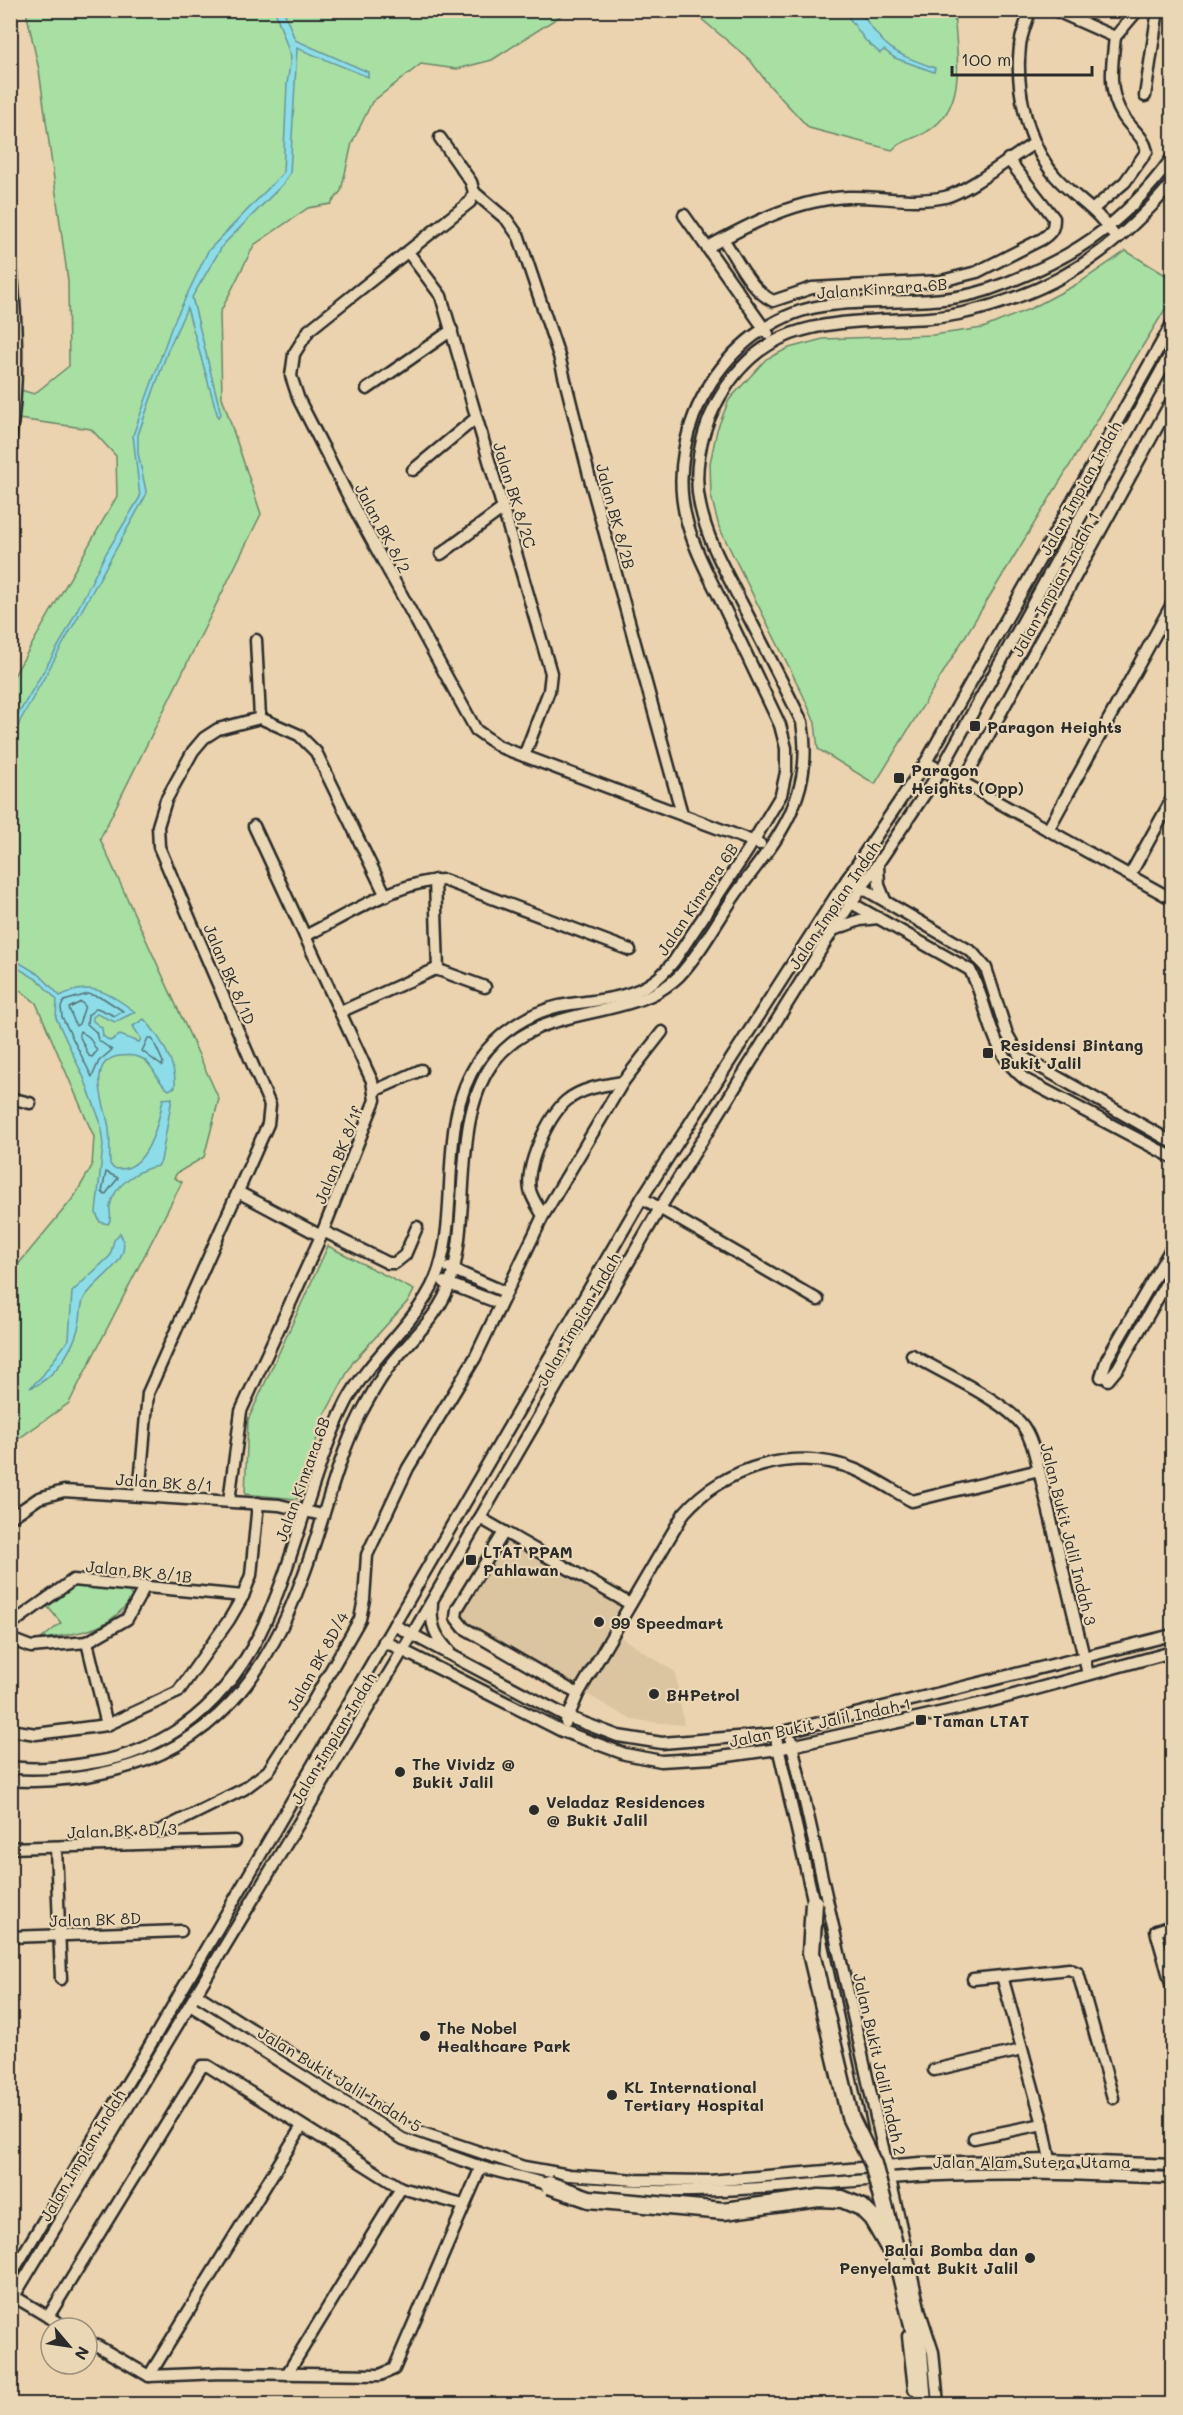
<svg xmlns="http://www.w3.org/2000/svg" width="1183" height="2415" font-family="Mali,sans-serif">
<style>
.built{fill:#dbc4a0}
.green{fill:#a8dfa3;stroke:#6a8567;stroke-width:1.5}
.water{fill:#8ddde8;stroke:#66969c;stroke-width:1.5}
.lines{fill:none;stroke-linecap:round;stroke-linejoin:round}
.shore{stroke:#527277;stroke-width:1.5}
.minor-casing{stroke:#2b2b2b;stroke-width:15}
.highway-casing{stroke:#2b2b2b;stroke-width:21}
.minor{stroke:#ead7b5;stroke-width:10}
.highway{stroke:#ead7b5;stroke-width:16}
.highway-bridge-casing{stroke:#2b2b2b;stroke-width:21;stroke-linecap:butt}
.highway-bridge{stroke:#ead7b5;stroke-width:16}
.poi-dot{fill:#2b2b2b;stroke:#ead7b5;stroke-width:2}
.labels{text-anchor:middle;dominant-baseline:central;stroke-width:4.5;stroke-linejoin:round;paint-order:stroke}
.street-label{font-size:16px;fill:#2b2b2b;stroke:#ead7b5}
.poi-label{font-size:16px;font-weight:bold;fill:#2b2b2b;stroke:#ead7b5;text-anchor:start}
</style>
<rect width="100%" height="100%" fill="#ead3ae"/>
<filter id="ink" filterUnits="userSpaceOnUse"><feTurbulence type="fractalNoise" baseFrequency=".0167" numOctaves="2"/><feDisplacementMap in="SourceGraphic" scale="12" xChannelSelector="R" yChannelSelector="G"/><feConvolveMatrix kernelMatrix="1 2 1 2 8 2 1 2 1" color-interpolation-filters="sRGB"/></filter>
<g filter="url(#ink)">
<polygon class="built" points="505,1536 625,1605 611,1631 675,1672 684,1725 632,1720 468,1626 460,1618 462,1610"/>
<g class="green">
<polygon points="26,11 568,11 492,60 457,69 421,64 372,102 352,143 341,191 331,204 308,208 254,245 220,313 222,397 261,514 100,839 219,1099 204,1157 177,1173 174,1178 182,1182 69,1403 11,1444 11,1273 74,1197 92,1166 94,1137 36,1003 14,985 11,985 11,681 117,496 116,456 91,429 11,418 11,387 34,394 69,366 68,281 39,70"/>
<path d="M692,11H954C956,50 969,106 928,131C916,139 903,139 892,150L809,128L768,84L750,60Z"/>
<polygon points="1126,251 1172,279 1172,298 875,784 818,749 815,723 803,695 719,527 711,496 710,463 717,430 729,400 766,359 789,348 823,339 933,335 983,328 1034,307 1079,283"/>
<polygon points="328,1246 414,1290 409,1300 353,1362 325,1414 297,1499 245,1494 248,1420"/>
<path d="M76,1584L128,1590L132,1597C109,1632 80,1633 41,1639L61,1623L48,1607Z"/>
</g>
<g class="water">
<polygon points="275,11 284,11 295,40 368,72 368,77 297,48 290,173 284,183 223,245 192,297 221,414 218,417 187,308 168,350 138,435 138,453 146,491 145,497 20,721 11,747 11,729 16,718 63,638 105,555 140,497 133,435 172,326 208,251 283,173 287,84 291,57"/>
<path d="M844,11H860C886,50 891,52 935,68L934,72L895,58L884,50L880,53L865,40Z"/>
<path d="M10,957L40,975L60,996C91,981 109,992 135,1012L115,1022L97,1014L93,1017V1021L102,1028L103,1036L110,1041L120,1035L139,1042L141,1039L133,1026L144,1019C159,1035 177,1064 175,1087L169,1090C157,1083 155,1066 143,1059C136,1055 128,1055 120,1056C86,1060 104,1103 108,1123C111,1137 109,1150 110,1164L113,1168C147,1177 159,1121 163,1099L172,1098L161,1161L158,1166C138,1169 114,1185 110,1206C109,1213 113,1218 108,1224L100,1222L96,1213L103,1145L100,1121L84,1078L56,1018L57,1000L38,980L11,964Z"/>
<path d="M120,1233C137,1262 91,1280 83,1301C80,1310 81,1320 78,1329C72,1351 53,1380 30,1388L43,1375L69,1339L72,1292L110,1256L114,1240Z"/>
</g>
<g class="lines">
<g class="shore">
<polygon points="88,994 103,998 123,1011 115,1016 97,1008 88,1015 87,1024 96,1032 98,1040 112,1050 99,1061 92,1077 62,1017 61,1007 64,1001"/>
<polygon points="81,1002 85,1006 79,1024 76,1026 69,1008"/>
<polygon points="80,1031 89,1037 97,1051 92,1057 89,1056 79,1035"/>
<polygon points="148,1038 152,1038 163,1062 162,1066 142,1051"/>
<polygon points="106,1172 118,1178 105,1195 102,1192"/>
</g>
<defs>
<g id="minor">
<path d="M1030,10C1027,22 1021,34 1020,46C1015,88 1027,143 1055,176C1073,197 1098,210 1113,234"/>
<polyline points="1054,10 1115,37 1138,10"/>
<polyline points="1145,96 1158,10"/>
<polyline points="440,138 471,182 474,192"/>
<polyline points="474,192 470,202 309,330 294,354 291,376 299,400 360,519 476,730 500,747 760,844"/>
<polyline points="474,192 507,220 519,237 559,356 591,483 682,814"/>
<path d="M1093,209L1125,182L1147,151C1143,135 1132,130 1123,116C1107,91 1112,65 1115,37"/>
<polyline points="684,215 768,334"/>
<path d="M723,239C737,259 750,290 773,301L812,288L941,281L977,272L1042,239C1051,233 1054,229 1054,218L1008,159"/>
<path d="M708,247C751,223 798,199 849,197C880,196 914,204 945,197C967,192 1013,156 1035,143"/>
<path d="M10,251C16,315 20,378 10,441"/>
<polyline points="408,252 441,296 551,673 549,691 524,756"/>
<polyline points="367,389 452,330"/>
<polyline points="413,470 476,418"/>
<polyline points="441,554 502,509"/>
<polyline points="256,640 260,718"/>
<polyline points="926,762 1172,899"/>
<polyline points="963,782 1172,400"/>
<polyline points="1048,830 1172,604"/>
<polyline points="878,866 879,885 885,900"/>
<polyline points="1130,875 1172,799"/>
<polyline points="847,879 972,952 986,968 1007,1034 1019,1055 1172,1142"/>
<polyline points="435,880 438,970"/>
<path d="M846,900L970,970C991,1010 988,1051 1026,1080L1172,1157"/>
<polyline points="833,930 860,920 878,918"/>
<path d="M305,936C344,917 400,880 444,880L630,950"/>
<polyline points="340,1012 436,969 485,987"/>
<polyline points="374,1091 421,1070"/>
<polyline points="10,1098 30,1103"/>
<polyline points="238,1192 321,1236"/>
<polyline points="642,1198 818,1300"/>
<path d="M543,1216C539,1208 532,1199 530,1190C525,1166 548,1117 566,1101C581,1088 604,1085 623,1082"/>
<polyline points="323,1231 388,1263 395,1263 405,1255 417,1227"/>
<polyline points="449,1268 505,1292"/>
<polyline points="444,1282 499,1303"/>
<path d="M912,1355C941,1372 1005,1401 1023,1426C1032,1439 1035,1455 1039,1470L1088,1674"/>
<polyline points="1101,1377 1107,1359 1172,1247"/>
<polyline points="1108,1380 1118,1368 1172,1273"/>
<polyline points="139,1495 148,1393 268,1124 270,1105 159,847 158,826 166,800 193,751 204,738 218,729 260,718 299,735 316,752 386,896"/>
<polyline points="229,1501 241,1411 321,1236 375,1100 372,1081 254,826"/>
<polyline points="10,1518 39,1498 64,1491 279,1505 322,1515"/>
<polyline points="480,1518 630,1604"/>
<polyline points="504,1532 457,1609 456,1618 464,1628 578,1694"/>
<path d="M432,1604C430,1625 435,1636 449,1651"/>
<polyline points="10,1625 73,1580 243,1596"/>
<polyline points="394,1625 568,1717 618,1736 662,1743 775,1734 1172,1635"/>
<polyline points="10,1639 31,1647 87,1642 127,1619 145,1586"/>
<polyline points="384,1641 562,1731 625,1754 661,1761 713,1758 778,1749 988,1702 1172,1652"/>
<polyline points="87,1642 107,1725"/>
<path d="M566,1722L578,1694L684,1513C724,1466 798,1446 856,1470C875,1478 894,1491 912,1501L1039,1470"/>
<polyline points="10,1730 36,1734 107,1725 178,1692 229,1620 243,1596 251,1575 258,1503"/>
<polyline points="775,1734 815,1908"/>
<polyline points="791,1740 920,2312 933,2352 938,2404"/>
<path d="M10,1767C39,1771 69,1767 97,1762C129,1757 155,1745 182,1727C289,1652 291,1509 347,1401C372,1354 424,1317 439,1269C460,1202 437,1121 479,1060C497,1034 528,1013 559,1006C590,1000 627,1001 654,981C662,976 668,968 674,961L748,850L781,795L786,772V748L780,725C761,685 742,645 723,605C710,578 695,551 687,522C661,428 730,316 829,305C882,298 935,307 987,290C1068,262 1122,227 1172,158"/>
<path d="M10,1780C45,1783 78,1779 111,1771C213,1747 267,1674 302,1579C323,1525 334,1467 360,1415C368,1400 377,1384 386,1371C407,1342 439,1318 450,1283C472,1215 451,1123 492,1064C529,1011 597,1019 649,996C659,992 672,983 679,976C700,953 716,924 733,898C753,869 780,840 793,807C805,778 807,752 802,722C782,681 761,641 740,600C724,569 707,539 700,505C693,473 700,436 714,408C762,312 839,324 929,318C958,316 990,307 1017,297C1079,275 1131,232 1172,183"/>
<polyline points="133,1844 244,1789 268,1771 311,1705 360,1619 364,1599 367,1555 408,1468 475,1358 543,1216 623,1082 662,1032"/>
<polyline points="56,1847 61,1979"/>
<polyline points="10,1848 235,1841"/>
<polyline points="818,1926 862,2131"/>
<polyline points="1172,1926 1156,1931 1172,1987"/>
<polyline points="10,1937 181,1931"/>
<polyline points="1002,1976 1043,2124 1051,2165"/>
<polyline points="973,1979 1069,1969 1078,1973 1113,2098"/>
<polyline points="196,1994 408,2128 524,2167 569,2175 636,2180 709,2181 920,2163 1050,2160 1172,2165"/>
<polyline points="190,2005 403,2139 481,2167 555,2186"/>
<polyline points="934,2070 1022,2050"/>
<polyline points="974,2138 1043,2124"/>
<path d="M571,2187C677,2197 783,2187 890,2178C983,2170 1079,2174 1172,2178"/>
<polyline points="10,2276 146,2052 642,1198 837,894 926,762 1172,324"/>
<polyline points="15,2297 67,2328"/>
<polyline points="10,2303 412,1635 660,1208 833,930 941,770 1172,351"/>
<polyline points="48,2317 202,2066 208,2066 401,2188 463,2205"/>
<polyline points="908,2336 914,2389"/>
<polyline points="87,2340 149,2376 221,2373 380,2375 394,2369 481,2167"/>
<polyline points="287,2374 401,2188"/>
<polyline points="149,2376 302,2126"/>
</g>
<polyline id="highway" points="898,2263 919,2351 923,2404"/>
</defs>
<use href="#minor" class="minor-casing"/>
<use href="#highway" class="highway-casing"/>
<use href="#minor" class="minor"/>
<use href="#highway" class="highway"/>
<defs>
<g id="highway-bridge">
<polyline points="814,1903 811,1953 850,2117 873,2164 894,2244"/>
<polyline points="549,2185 589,2199 724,2211 819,2198 842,2199 861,2207 872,2218 898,2263"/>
</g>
</defs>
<use href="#highway-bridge" class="highway-bridge-casing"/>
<use href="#highway-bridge" class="highway-bridge"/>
</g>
</g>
<g class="poi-dot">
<rect x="969" y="720" width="12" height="12" rx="3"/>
<rect x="893" y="772" width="12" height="12" rx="3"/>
<rect x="982" y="1047" width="12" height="12" rx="3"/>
<rect x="465" y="1554" width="12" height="12" rx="3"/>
<circle cx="599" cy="1622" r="6"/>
<circle cx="654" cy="1694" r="6"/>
<rect x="915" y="1714" width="12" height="12" rx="3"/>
<circle cx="400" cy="1772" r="6"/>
<circle cx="534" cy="1810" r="6"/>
<circle cx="425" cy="2036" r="6"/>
<circle cx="612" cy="2095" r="6"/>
<circle cx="1030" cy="2258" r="6"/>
</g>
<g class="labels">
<g class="street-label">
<text transform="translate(882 288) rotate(-4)">Jalan Kinrara 6B</text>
<text transform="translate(1080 488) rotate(-61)">Jalan Impian Indah</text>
<text transform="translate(515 495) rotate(73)">Jalan BK 8/2C</text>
<text transform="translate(616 516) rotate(75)">Jalan BK 8/2B</text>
<text transform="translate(383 528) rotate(62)">Jalan BK 8/2</text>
<text transform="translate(1055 584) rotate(-61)">Jalan Impian Indah 1</text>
<text transform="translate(697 899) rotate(-56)">Jalan Kinrara 6B</text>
<text transform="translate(834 905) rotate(-56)">Jalan Impian Indah</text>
<text transform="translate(230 974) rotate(67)">Jalan BK 8/1D</text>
<text transform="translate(338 1155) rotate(-68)">Jalan BK 8/1f</text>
<text transform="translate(578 1319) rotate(-60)">Jalan Impian Indah</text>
<text transform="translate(302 1479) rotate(-70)">Jalan Kinrara 6B</text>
<text transform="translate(164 1482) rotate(4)">Jalan BK 8/1</text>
<text transform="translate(1069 1534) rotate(76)">Jalan Bukit Jalil Indah 3</text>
<text transform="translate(139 1571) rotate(6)">Jalan BK 8/1B</text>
<text transform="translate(317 1661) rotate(-61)">Jalan BK 8D/4</text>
<text transform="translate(820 1722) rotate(-12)">Jalan Bukit Jalil Indah 1</text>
<text transform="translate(333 1738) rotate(-59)">Jalan Impian Indah</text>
<text transform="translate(122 1830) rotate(-2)">Jalan BK 8D/3</text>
<text transform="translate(95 1919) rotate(-2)">Jalan BK 8D</text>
<text transform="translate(880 2064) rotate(77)">Jalan Bukit Jalil Indah 2</text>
<text transform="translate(340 2079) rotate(31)">Jalan Bukit Jalil Indah 5</text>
<text transform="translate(82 2155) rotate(-59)">Jalan Impian Indah</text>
<text x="1032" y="2161">Jalan Alam Sutera Utama</text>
</g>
<g class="poi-label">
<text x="987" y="726">Paragon Heights</text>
<text x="911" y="769">Paragon<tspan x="911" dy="18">Heights (Opp)</tspan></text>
<text x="1000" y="1044">Residensi Bintang<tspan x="1000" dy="18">Bukit Jalil</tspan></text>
<text x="483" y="1551">LTAT PPAM<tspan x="483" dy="18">Pahlawan</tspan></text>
<text x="611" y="1622">99 Speedmart</text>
<text x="666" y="1694">BHPetrol</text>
<text x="933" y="1720">Taman LTAT</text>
<text x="412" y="1763">The Vividz @<tspan x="412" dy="18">Bukit Jalil</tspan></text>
<text x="546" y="1801">Veladaz Residences<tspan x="546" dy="18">@ Bukit Jalil</tspan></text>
<text x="437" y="2027">The Nobel<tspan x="437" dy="18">Healthcare Park</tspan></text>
<text x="624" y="2086">KL International<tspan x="624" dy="18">Tertiary Hospital</tspan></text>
<text x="1018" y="2249" text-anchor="end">Balai Bomba dan<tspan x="1018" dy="18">Penyelamat Bukit Jalil</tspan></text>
</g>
</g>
<rect width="1183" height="2415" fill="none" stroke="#ead7b5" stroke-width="36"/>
<rect x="18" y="18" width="1147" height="2379" fill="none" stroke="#2b2b2b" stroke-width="2" filter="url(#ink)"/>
<g transform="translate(69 2346) rotate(119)"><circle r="28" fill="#ead7b5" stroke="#9e927e" stroke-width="1.5"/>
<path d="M0-4.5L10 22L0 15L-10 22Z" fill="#2b2b2b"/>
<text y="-9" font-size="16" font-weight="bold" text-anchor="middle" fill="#2b2b2b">N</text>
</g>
<path d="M952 66v9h140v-9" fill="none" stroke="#2b2b2b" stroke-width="3"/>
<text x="961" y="66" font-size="18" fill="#2b2b2b" stroke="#ead7b5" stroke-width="4.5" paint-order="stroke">100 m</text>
</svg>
